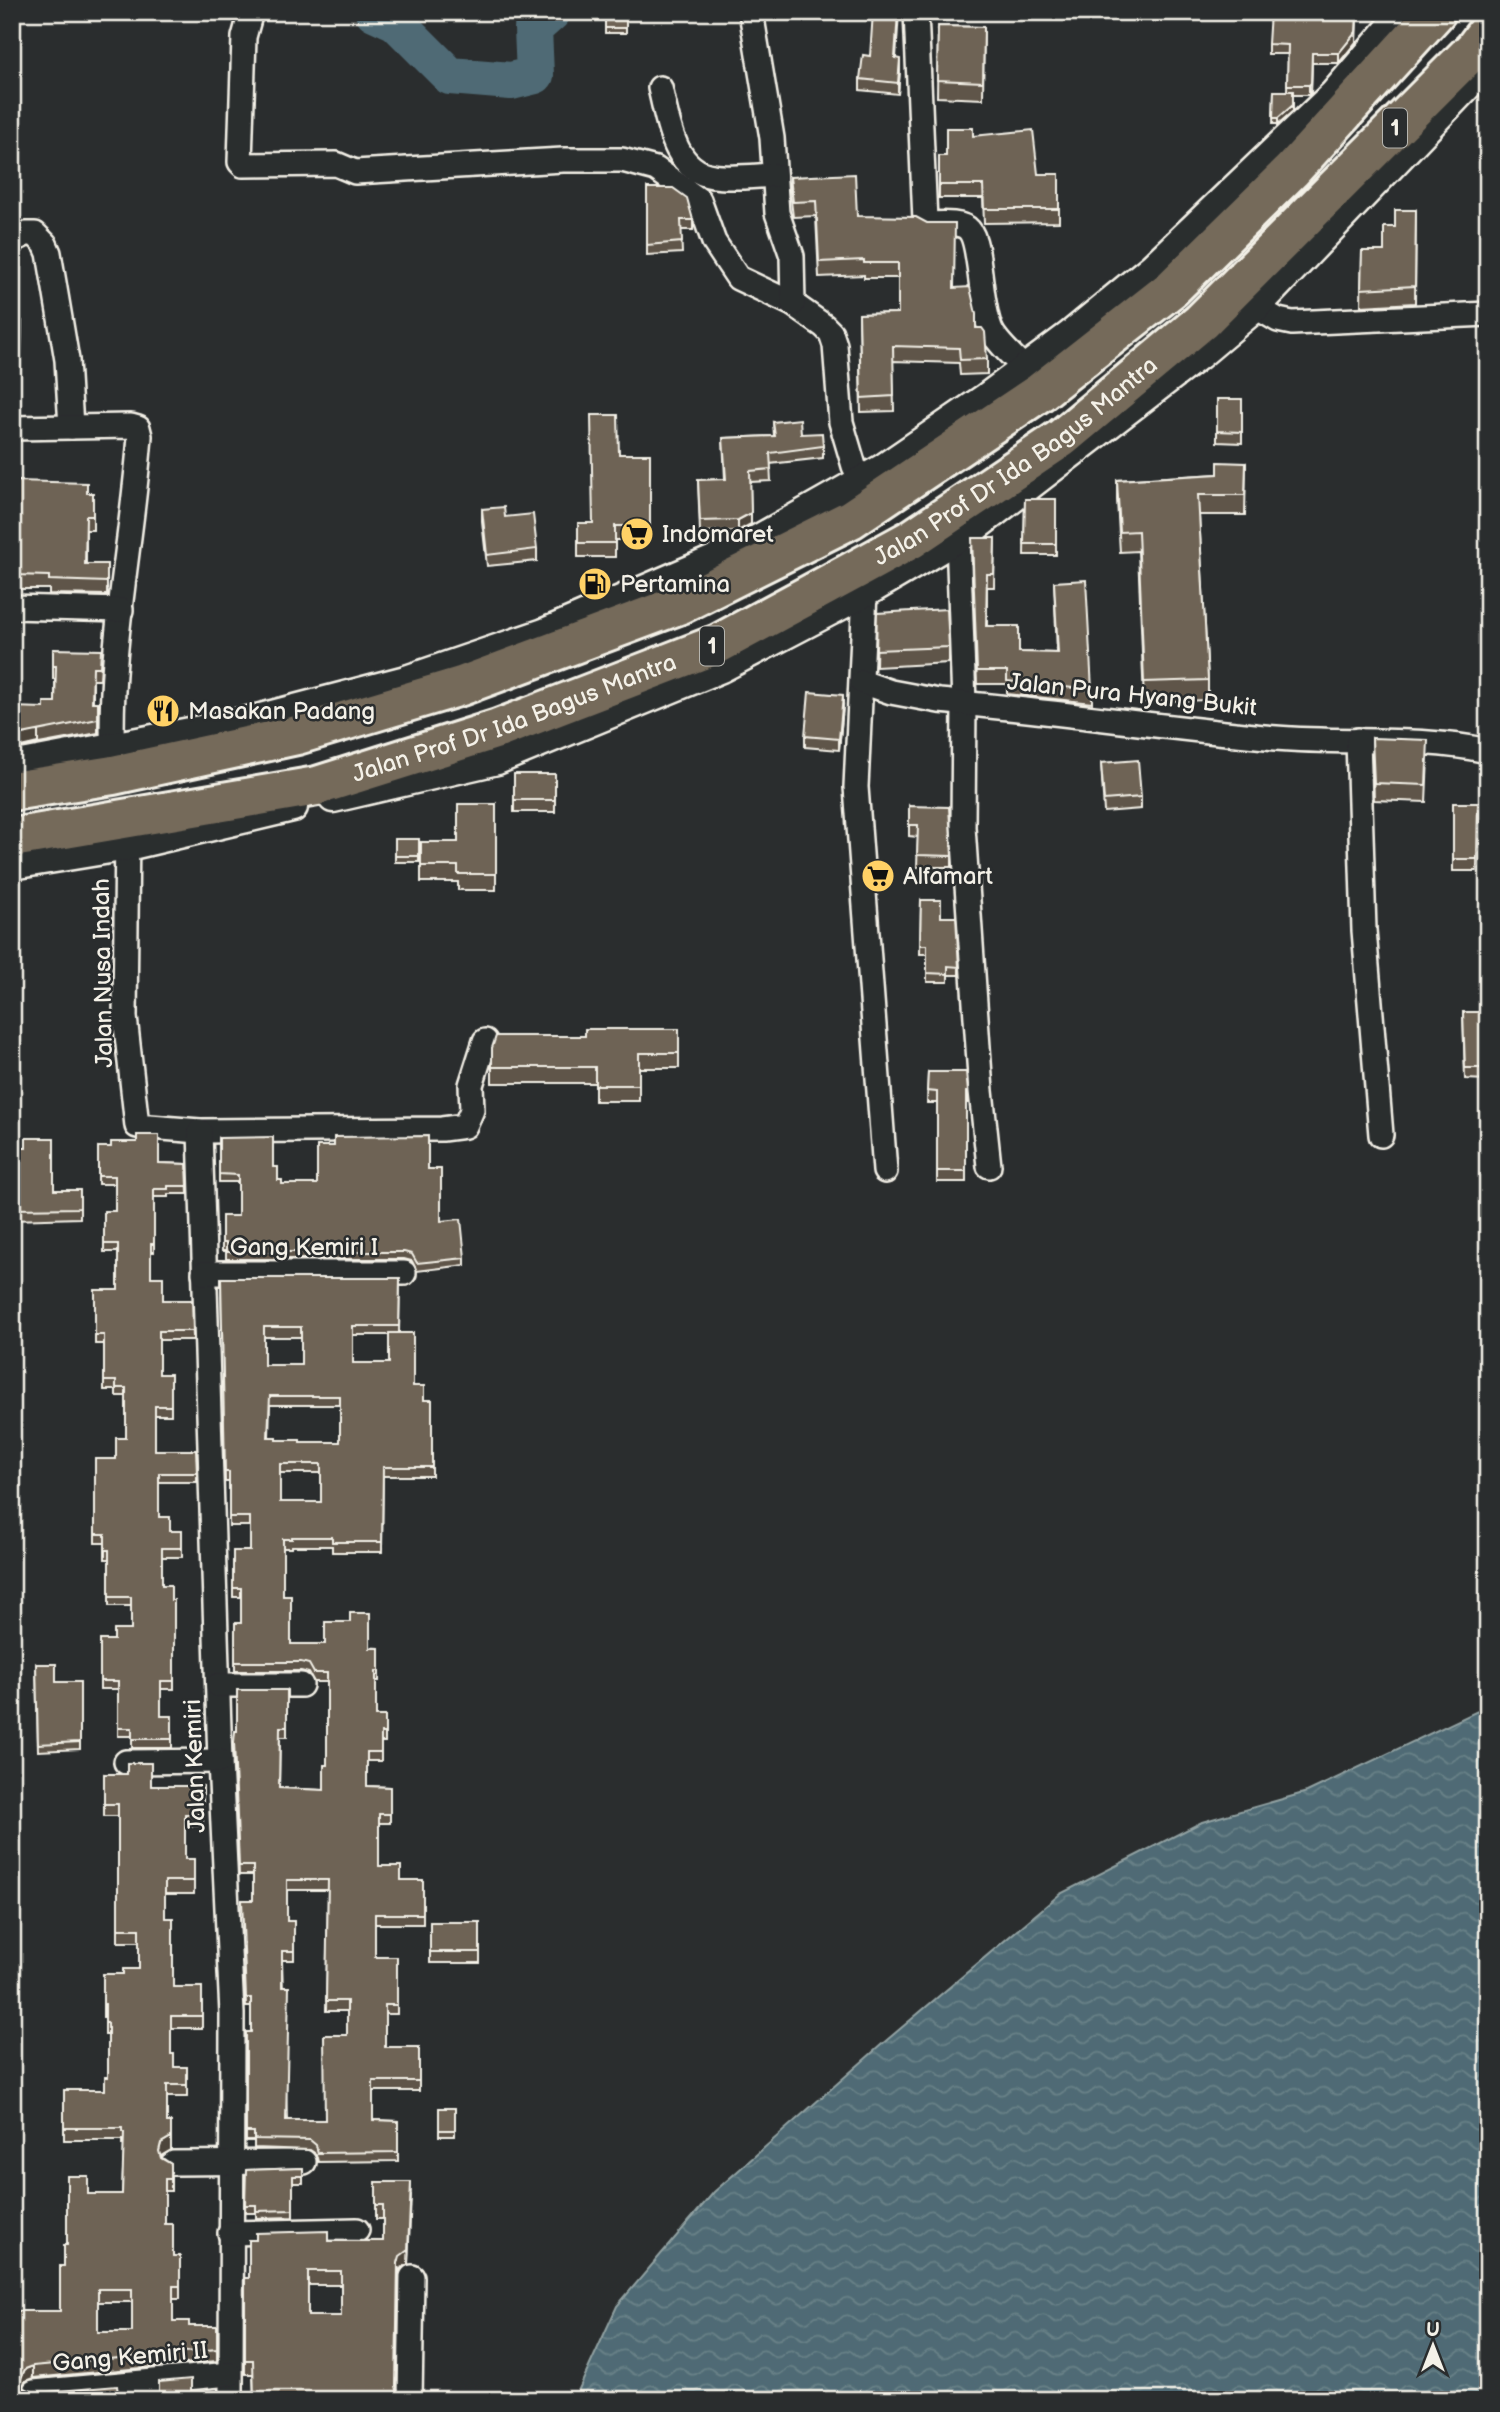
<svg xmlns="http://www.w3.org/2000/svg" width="1500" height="2412" font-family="'Balsamiq Sans',sans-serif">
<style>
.water{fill:url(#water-waves);stroke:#91a1a2;stroke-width:2}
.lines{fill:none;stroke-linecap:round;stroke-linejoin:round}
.river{stroke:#4f6b74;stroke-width:38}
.minor-casing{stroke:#f4f1e8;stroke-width:28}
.tertiary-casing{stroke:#f4f1e8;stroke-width:33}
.trunk-casing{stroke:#f4f1e8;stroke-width:44}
.minor{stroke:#2a2d2e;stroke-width:23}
.tertiary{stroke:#2a2d2e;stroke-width:28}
.trunk{stroke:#746a5a;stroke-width:38}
.wall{fill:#5f5548;stroke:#f4f1e8;stroke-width:2;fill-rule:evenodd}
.shaded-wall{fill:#4d453b;stroke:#f4f1e8;stroke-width:2}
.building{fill:#6e6354;stroke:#f4f1e8;stroke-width:2;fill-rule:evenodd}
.labels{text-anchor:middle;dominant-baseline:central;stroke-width:5;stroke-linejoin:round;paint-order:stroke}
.shield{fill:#2a2d2e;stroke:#b7b6b0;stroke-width:2}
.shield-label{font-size:23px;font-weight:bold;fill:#f4f1e8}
.street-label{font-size:24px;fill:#f4f1e8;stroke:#2a2d2e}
.poi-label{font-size:24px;fill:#f4f1e8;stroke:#2a2d2e;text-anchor:start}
</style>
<defs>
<pattern id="water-waves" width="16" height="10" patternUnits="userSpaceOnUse" patternTransform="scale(1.75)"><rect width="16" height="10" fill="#4f6b74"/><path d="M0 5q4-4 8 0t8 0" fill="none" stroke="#698188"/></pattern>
</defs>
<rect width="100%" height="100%" fill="#2a2d2e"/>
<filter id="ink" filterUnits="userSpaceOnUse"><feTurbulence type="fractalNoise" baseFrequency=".0143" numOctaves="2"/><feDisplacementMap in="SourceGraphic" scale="14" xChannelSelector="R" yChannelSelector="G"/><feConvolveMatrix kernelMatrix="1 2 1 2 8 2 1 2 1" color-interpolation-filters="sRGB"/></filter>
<g filter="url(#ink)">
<polygon class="water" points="1488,1706 1488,2400 574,2400 617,2306 714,2192 881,2045 1060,1894 1202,1822 1307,1792"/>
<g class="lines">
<polyline class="river" points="374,12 396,22 450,76 511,81 535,75 533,29 552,12"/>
<defs>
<g id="minor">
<polyline points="251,12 244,37 240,162 243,165 336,164 355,172 563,160 622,160 656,169 699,200 714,242 738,278 793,304 824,326 831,333 835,345 841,422 854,466 869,496"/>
<polyline points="751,12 772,138 777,213 792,256 793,304"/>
<path d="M916,12L925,221L927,224C937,224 962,221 969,230C982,244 979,307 992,332C999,345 1015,358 1025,369"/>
<path d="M660,88C668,120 673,171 713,176C733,179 754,176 774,175"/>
<polyline points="12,241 26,234 35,234 45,244 49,253 67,360 71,427"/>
<polyline points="1256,307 1278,320 1292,323 1488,314"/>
<path d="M12,428L131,426L138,428L140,436C132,544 107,653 113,762"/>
<polyline points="958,538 964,703 963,827 981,1091 989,1166"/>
<polyline points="865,592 856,787 885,1171"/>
<polyline points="12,607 121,610"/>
<path d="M862,682L891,692L939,701C1052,711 1164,728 1276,738C1347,744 1418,736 1488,751"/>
<polyline points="1358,740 1364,930 1381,1135"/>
<polyline points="127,829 125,1017 137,1126 200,1131 442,1129 465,1126 472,1110 471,1085 485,1041"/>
<polyline points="200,1131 220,1761 232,2014 231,2400"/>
<polyline points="204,1273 404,1273"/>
<polyline points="218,1685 301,1685"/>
<polyline points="126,1762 220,1761"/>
<polyline points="173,2163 304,2162"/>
<polyline points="230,2233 357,2230"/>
<polyline points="34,2392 230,2374"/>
<polyline points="410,2400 412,2277"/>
</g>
<g id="tertiary">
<polyline points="12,766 253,720 406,680 544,633 746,546 882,469 987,397 1069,336 1153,267 1334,94 1404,12"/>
<polyline points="333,798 497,760 721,668 870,590 970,531 1199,355 1256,307 1488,64"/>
<polyline points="12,865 128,846 293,807"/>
</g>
<g id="trunk">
<polyline points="12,791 113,775 297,735 461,686 681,604 851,519 1040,392 1171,289 1292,170 1436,12"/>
<path id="s1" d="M12,838L317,786L498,729L718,644L857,569L912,539L1062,438L1201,322L1474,49L1488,30"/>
</g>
</defs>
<use href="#minor" class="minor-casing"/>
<use href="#tertiary" class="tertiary-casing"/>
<use href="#trunk" class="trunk-casing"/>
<use href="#minor" class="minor"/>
<use href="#tertiary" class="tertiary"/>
<use href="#trunk" class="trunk"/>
</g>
<g class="wall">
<rect x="605" y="12" width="21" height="21"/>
<polygon points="899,12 896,58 900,70 898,94 860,90 860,79 870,56"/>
<polygon points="1357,12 1356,42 1339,63 1312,63 1311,93 1309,95 1293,95 1293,111 1278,124 1273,124 1274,91 1287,91 1288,54 1268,54 1268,44"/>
<polygon points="938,26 984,27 983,99 937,97"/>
<polygon points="973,136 1038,174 1059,174 1059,222 984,223 983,198 939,198 939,156 946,156"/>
<polygon points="790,177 857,216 954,288 976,328 987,359 987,374 960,375 959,363 893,361 894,411 861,412 859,314 898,313 898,278 864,278 864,275 819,277 816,216 793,217 790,192"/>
<polygon points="647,188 693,220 693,230 681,230 682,253 647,255"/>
<polygon points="1416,210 1415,303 1361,306 1362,251 1384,251 1395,227"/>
<polygon points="12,286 19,321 22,321 21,357 12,357"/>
<polygon points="1217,399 1242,399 1242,443 1217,442"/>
<polygon points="773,422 801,434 823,446 823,458 770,464 771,481 750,482 751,524 738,531 700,532 698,480 725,479 723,438 774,436"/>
<polygon points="619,454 650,454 650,540 615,540 615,557 578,557 578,523 593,523"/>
<polygon points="1246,463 1245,515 1199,515 1208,680 1208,700 1144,702 1138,551 1120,552 1117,500 1117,480 1218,474"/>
<polygon points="16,481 87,493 93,493 93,530 86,530 86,564 107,564 107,595 49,594 49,589 14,589"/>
<polygon points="1025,499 1056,499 1056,555 1024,555"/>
<polygon points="482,509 505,517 537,549 537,561 487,566 482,521"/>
<polygon points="995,538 994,587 987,587 987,626 1019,652 1057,653 1054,582 1092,690 1092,703 1007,694 1007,684 977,684 972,551"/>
<polygon points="877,613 949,647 949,663 876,667"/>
<polygon points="53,649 101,663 100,680 93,680 93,702 98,702 98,733 12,749 44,708 55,702 55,679 53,679"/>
<polygon points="843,706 839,750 805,747 805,736"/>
<polygon points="1372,738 1428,757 1426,802 1374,800"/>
<polygon points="1101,763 1141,797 1141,809 1104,812"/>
<rect x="514" y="774" width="41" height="38"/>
<polygon points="1453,803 1478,803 1477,871 1453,871"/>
<polygon points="496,804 496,890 458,890 458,882 421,882 421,842 458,842"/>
<polygon points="909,806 952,856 952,867 917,867 918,837 909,836"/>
<rect x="395" y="839" width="24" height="23"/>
<polygon points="921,900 941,917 959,967 959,975 948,975 948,982 927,982 927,954 920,954"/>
<polygon points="1463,1012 1488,1012 1488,1080 1465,1079"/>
<polygon points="679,1029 679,1068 639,1068 639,1101 595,1101 595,1083 492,1083 492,1048 585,1036"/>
<polygon points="928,1072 968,1092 968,1103 966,1103 966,1182 937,1182 937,1103 927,1103"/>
<polygon points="219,1138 273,1167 278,1180 282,1184 317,1184 428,1169 441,1221 465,1258 465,1265 417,1271 412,1261 404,1259 226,1259 226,1251 222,1251 222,1216 238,1216 238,1182 219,1182"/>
<polygon points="98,1147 159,1163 187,1164 188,1194 168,1194 168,1197 154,1197 154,1252 151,1252 151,1277 163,1300 192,1300 193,1340 159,1340 159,1374 171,1374 171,1415 155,1415 155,1450 197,1473 197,1482 159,1482 159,1517 170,1531 182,1531 182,1557 162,1557 162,1585 171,1600 174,1600 174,1689 161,1689 161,1716 172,1716 172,1748 132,1748 132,1736 118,1736 118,1689 100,1689 100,1640 114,1640 131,1630 131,1606 109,1606 109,1559 105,1559 105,1543 95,1543 95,1459 116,1459 126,1438 126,1396 116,1396 116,1390 104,1390 104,1344 95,1344 95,1290 118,1290 118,1252 104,1252 104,1211 115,1211 115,1184 98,1184"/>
<polygon points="12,1148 54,1190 80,1190 80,1218 12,1220"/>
<path d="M221,1278H400L399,1333L413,1386L424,1400H432V1476H383L382,1552H332V1546H292V1548H283V1596L291,1644L379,1648V1681H376V1716H385V1742H381V1761H367V1786L390,1787V1823H379V1866L401,1880H423V1924H375V1957H397V2014H385V2047H419V2091H373V2120L398,2121V2161L318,2162L316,2154L310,2150L254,2148V2141H246V2032H251V2007H246L242,1900H253V1875H239L234,1751L237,1731L287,1690V1737H280L279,1788L324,1790L327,1765V1682H314L309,1673L301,1671H235V1623H241V1597H233V1551H250V1526H229V1482H225ZM353,1335H389V1363H353ZM264,1337H301V1365H264ZM270,1405H340V1442H300L276,1440L269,1437ZM280,1473H321V1502H280ZM287,1890H328L326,2011H347V2035L325,2120H287L282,1960H294V1921H287Z"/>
<polygon points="36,1664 56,1682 80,1682 80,1749 38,1751"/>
<path d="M104,1774L151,1786H203V1826H185V1859H194V1894H165V1918L173,1987H202V2028H171V2054L174,2067H187V2097H167V2122L171,2150L161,2157L171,2164V2191H165V2224L173,2256H180V2299H173V2321L189,2326H217V2361L33,2378L25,2381L23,2387L35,2393L12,2400L60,2311L67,2245L88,2194H122L124,2145H122V2140H64V2090H105L108,2077V2035H105V2017H103V1974H123L139,1969V1942H118V1816H104ZM98,2302H132V2332H98Z"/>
<rect x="430" y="1922" width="50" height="41"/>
<rect x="439" y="2108" width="16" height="28"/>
<polygon points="303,2168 303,2183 293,2183 293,2217 256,2218 256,2213 245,2213 246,2170"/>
<path d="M376,2182L411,2195L408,2264L400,2269L398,2277L396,2387L398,2394L404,2400H254L253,2374H245V2278H249L256,2240L383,2241V2219H376ZM308,2285H341V2316H308Z"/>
</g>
<g class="shaded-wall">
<polygon points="1357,12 1356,42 1339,63 1339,53"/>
<polygon points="1312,53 1311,93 1309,95 1309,85"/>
<polygon points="900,59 900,70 898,94 898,83"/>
<polygon points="1293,105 1293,111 1278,124 1278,118"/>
<polygon points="751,513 751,524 738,531 738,520"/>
<polygon points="843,695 843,706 839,750 839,739"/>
<polygon points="38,730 38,743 12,749 12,736"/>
<polygon points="171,2137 171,2150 161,2156 159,2164 159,2151 161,2143"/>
<polygon points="411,2182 408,2264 400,2269 398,2277 398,2263"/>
<polygon points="33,2366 33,2378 25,2381 20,2393 20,2380 25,2369"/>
</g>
<g class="building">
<rect x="605" y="12" width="21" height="16"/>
<polygon points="873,12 898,12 895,58 900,59 898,83 860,79 863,55 870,56"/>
<polygon points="1270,12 1357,12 1356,32 1339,53 1312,53 1311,83 1309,85 1287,85 1288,45 1268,44"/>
<polygon points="938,26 984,27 983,82 937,80"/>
<polygon points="1274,91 1293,91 1293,105 1278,118 1273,118"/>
<polygon points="946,128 973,128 973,136 1033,130 1038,174 1059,174 1059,209 984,209 983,185 939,185 939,156 946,156"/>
<polygon points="855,174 857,216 916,217 927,223 955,223 954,288 970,287 976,314 976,328 982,328 985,332 987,359 960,360 959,348 893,346 894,396 861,398 859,314 898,313 898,263 864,263 864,260 819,262 816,201 793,202 790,177"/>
<polygon points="647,188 673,188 687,198 693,220 681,220 682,242 647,245"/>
<polygon points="1395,210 1416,210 1415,286 1361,289 1362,251 1384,251 1384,227 1395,227"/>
<polygon points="12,286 19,286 18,321 22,321 21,346 12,345"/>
<polygon points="1217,399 1242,399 1242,432 1217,431"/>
<polygon points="591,415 618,415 619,454 650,454 650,526 615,526 615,543 578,543 578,523 593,523"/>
<polygon points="800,419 801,434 822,433 823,446 770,453 771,469 750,471 751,513 738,520 700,521 698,480 726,479 723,438 775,436 773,422"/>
<polygon points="1218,462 1246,463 1245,495 1198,495 1208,680 1144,682 1138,531 1120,532 1117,480 1218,474"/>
<polygon points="16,481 87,483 87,493 93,493 93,516 86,516 85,564 107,564 107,582 49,580 49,576 14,575"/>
<polygon points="1025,499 1056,499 1056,544 1024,544"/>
<polygon points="504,507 505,517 533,514 537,549 487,555 482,509"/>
<polygon points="972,538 995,538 994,574 987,574 986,626 1019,626 1019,652 1058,653 1054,582 1086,580 1092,690 1007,681 1007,671 977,671"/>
<polygon points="947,609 949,647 876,650 877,613"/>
<polygon points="53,649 101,650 100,667 93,667 92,702 98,702 98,719 12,736 12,707 44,708 44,702 55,702 56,666 53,666"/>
<polygon points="809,692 843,695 839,739 805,736"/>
<polygon points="1372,738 1428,740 1426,785 1374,783"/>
<polygon points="1138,760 1141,797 1104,800 1101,763"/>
<rect x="514" y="774" width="41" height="26"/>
<polygon points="1453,803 1478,803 1477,859 1453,859"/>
<polygon points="458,804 496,804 496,874 458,874 458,866 421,866 421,842 458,842"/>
<polygon points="909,806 949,807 952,856 917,855 918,825 909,825"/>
<rect x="395" y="839" width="24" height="17"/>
<polygon points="921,900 941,900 941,917 956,917 959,967 948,966 948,974 927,973 927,945 920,945"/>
<polygon points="1463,1012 1488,1012 1488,1068 1465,1068"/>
<polygon points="585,1029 679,1029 679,1053 639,1053 639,1085 595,1085 595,1067 492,1067 492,1048 496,1036 585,1036"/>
<polygon points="928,1072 966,1072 968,1092 966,1092 966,1171 937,1171 937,1092 927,1091"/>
<polygon points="137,1135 159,1135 159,1163 187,1164 188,1186 168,1186 168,1189 154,1189 154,1244 151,1244 151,1277 163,1277 163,1300 192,1300 193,1331 159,1331 159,1374 171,1374 171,1406 155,1406 155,1450 196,1450 197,1473 159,1473 159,1517 170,1517 170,1531 182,1531 182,1548 162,1548 162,1585 171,1585 171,1600 174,1600 174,1681 161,1681 161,1716 172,1716 172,1739 132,1739 132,1728 118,1728 118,1681 100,1681 100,1640 114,1640 114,1630 131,1630 131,1597 109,1597 109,1550 105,1550 105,1534 95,1534 95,1459 116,1459 116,1438 126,1438 126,1388 116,1388 116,1381 104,1381 104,1335 95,1335 95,1290 118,1290 118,1244 104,1244 104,1211 115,1211 115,1176 98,1176 98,1147 111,1147 111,1142 137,1142"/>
<polygon points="428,1136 428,1169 441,1169 441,1221 461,1219 465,1258 417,1263 412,1254 404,1252 226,1252 226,1243 222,1243 222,1216 238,1216 238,1175 219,1174 219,1138 273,1137 273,1167 278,1167 278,1180 282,1180 282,1184 317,1184 317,1146 334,1146 334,1137"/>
<polygon points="26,1138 54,1138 54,1190 80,1190 80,1208 12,1209 12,1148 26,1148"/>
<path d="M221,1278H400L399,1326H353V1363H389V1333H413V1386H424V1400H432V1467H383L382,1542H332V1537H292V1539H283V1596H291V1644H325V1622H350V1613H370V1648H379V1671H376V1716H385V1733H381V1752H367V1786L390,1787V1814H379V1866H401V1880H423V1914H375V1957H397V2005H385V2047H419V2081H373V2120L398,2121V2152L318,2153L316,2145L310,2140L254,2139V2132H246V2032H251V1998H246L242,1900H253V1866H239L234,1742L235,1731H237V1690H287V1727H280L279,1788L324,1790V1765H327V1673H314L309,1664L301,1662H235V1623H241V1588H233V1551H250V1517H229V1472H225ZM264,1327H301V1365H264ZM270,1396H340V1442H300V1440H276V1437H268ZM280,1464H321V1502H280ZM287,1880H328L326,2001H347V2035H324L325,2120H286L289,1987H282V1951H294V1921H287Z"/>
<polygon points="36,1664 56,1664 56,1682 80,1682 80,1742 38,1744"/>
<path d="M127,1763H151V1786H203V1814H185V1859H194V1881H165V1918H173V1987H202V2016H171V2054H174V2067H187V2085H167V2122H171V2137L161,2143L159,2151L161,2158L171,2164V2179H165V2224H173V2256H180V2286H173V2321H189V2326H217V2349L33,2366L25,2369L20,2380L23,2388L35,2393L117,2386L119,2400H12V2311H60V2266H64V2245H67V2176H88V2194H122L124,2132H122V2128H64V2090H105V2077H108V2023H105V2004H103V1974H123V1969H139V1929H118V1804H104V1774H127ZM98,2289H132V2332H98Z"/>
<rect x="430" y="1922" width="50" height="30"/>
<rect x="439" y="2108" width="16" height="22"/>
<polygon points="303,2168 303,2176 293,2176 293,2210 256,2211 256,2205 245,2205 246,2170"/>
<path d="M376,2182H411L408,2250L400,2256L398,2263L396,2386L398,2394L404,2400H254L253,2360H245V2278H249V2240H256V2233L328,2231V2241H383V2205H376ZM308,2271H341V2316H308Z"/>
<polygon points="191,2379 191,2400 159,2400 159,2382"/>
</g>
</g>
<defs>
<symbol id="supermarket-disc" viewBox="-11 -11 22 22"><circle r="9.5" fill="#ffd166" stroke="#2a2d2e"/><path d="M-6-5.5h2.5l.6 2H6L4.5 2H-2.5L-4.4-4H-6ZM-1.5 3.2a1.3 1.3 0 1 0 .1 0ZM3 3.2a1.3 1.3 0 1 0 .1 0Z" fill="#111"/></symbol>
<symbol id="fuel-disc" viewBox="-11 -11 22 22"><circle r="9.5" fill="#ffd166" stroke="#2a2d2e"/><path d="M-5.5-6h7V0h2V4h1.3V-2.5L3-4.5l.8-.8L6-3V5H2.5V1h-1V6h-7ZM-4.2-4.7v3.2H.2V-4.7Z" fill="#111"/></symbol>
<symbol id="restaurant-disc" viewBox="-11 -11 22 22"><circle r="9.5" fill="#ffd166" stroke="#2a2d2e"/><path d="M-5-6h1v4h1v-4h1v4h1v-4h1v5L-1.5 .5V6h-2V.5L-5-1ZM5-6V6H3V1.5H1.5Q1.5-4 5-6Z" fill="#111"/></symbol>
</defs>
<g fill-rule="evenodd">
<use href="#supermarket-disc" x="618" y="515" width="38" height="38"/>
<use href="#fuel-disc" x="576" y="565" width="38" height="38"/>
<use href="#restaurant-disc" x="144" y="692" width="38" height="38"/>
<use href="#supermarket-disc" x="859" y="857" width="38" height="38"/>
</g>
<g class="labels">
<g class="shield">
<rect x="1383" y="108.5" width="24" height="39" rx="5"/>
<rect x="700" y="626.5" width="24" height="39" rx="5"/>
</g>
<g class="shield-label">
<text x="1395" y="128">1</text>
<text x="712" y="646">1</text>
</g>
<g class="street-label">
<text stroke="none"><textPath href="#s1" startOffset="1085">Jalan Prof Dr Ida Bagus Mantra</textPath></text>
<text transform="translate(1132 695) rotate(6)">Jalan Pura Hyang Bukit</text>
<text stroke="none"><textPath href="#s1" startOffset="518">Jalan Prof Dr Ida Bagus Mantra</textPath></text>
<text transform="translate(103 973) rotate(-91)">Jalan Nusa Indah</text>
<text x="304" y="1247">Gang Kemiri I</text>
<text transform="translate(195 1766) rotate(-92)">Jalan Kemiri</text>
<text transform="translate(130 2357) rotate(-5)">Gang Kemiri II</text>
</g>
<g class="poi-label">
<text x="662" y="534">Indomaret</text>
<text x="620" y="584">Pertamina</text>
<text x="188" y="711">Masakan Padang</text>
<text x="903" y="876">Alfamart</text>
</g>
</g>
<rect width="1500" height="2412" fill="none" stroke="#2a2d2e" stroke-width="42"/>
<rect x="21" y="21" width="1458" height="2370" fill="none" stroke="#f4f1e8" stroke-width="2.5" filter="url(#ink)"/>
<g transform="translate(1433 2346)" stroke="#2a2d2e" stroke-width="5" paint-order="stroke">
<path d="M0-5L12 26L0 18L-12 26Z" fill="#f4f1e8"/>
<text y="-10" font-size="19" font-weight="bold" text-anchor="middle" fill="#f4f1e8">U</text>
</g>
</svg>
